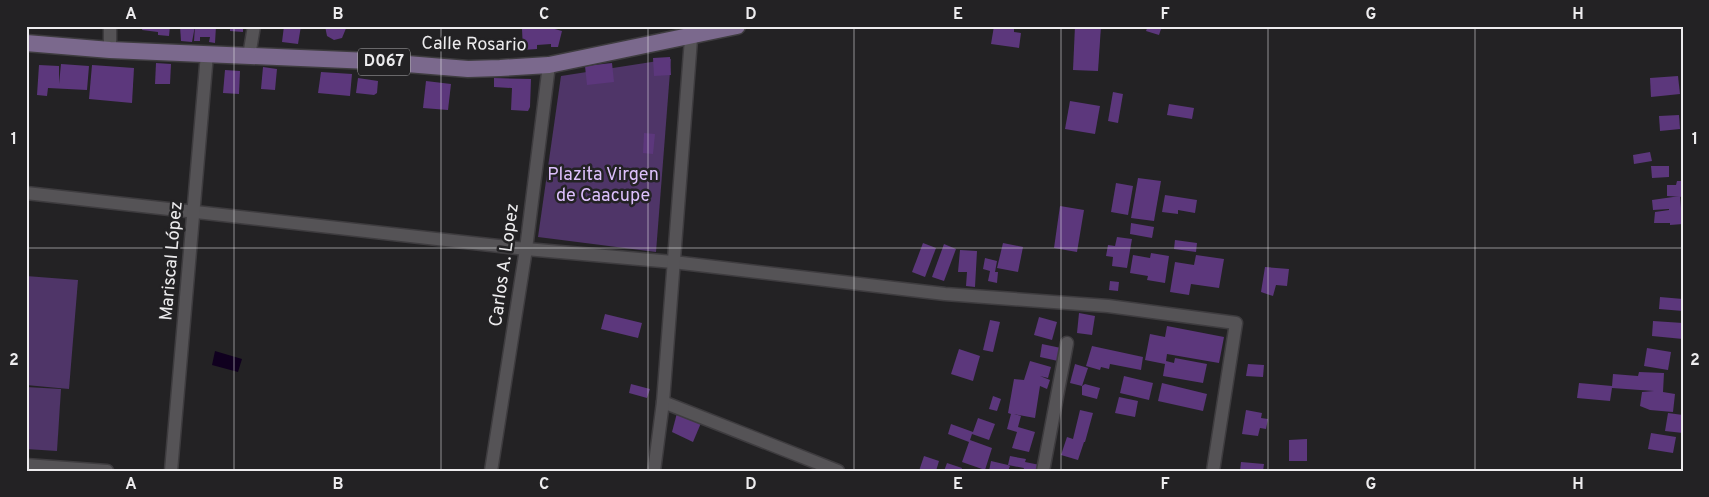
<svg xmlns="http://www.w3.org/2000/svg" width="1709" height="497" font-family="Overpass,sans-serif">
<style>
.green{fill:#4f3568}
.water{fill:#10001f}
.building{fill:#5c377c}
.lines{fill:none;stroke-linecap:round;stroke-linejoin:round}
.minor-casing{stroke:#3e3c3f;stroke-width:15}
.major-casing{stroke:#3e3c3f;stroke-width:19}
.minor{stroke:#555356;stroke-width:12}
.major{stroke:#7b698d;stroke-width:16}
.grid{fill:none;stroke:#edecee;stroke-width:1;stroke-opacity:0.55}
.labels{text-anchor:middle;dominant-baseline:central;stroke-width:5;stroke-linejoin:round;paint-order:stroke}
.shield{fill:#232224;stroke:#b0afb1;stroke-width:1}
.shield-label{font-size:16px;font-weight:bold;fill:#edecee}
.street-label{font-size:18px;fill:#edecee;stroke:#232224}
.park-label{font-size:18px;fill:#ddc0fc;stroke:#232224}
.neatline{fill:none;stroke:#edecee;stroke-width:2}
.grid-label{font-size:16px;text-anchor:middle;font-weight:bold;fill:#edecee}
</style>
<rect width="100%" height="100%" fill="#232224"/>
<g class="green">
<polygon points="671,59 656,252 538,237 561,76"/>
<polygon points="26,276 78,280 69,389 26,385"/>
<polygon points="26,387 61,389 57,451 26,449"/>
</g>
<polygon class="water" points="215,351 242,359 238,372 212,365"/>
<g class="building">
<polygon points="143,26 170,26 169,36 158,35 158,32 142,30"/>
<polygon points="180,26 195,26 192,42 181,41"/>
<polygon points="195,26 216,26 215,43 209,42 210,37 200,37 200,41 194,41"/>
<polygon points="230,26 243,26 243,32 230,31"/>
<polygon points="284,26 301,26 298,44 282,42"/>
<polygon points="325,26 347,26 342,38 334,40 327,36"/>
<polygon points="536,26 551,26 551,28 562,31 558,47 551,47 551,44 537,45 537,49 523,50 522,29 536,28"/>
<polygon points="994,26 1014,26 1014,32 1021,33 1019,48 991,44"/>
<polygon points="1075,26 1101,26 1098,71 1073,70"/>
<polygon points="1148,26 1162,26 1159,35 1146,31"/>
<polygon points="670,57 671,75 654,76 653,58"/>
<polygon points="156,63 171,64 170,84 155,84"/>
<polygon points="612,63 614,82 587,85 585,66"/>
<polygon points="61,64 89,66 87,90 48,88 47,96 37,95 39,65 59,66 59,84"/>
<polygon points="92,65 134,68 132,103 89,99"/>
<polygon points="263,67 277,69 275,90 261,89"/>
<polygon points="225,70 240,71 239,94 223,93"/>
<polygon points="321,72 352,74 350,96 318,93"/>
<polygon points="1678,76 1680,94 1651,97 1650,78"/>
<polygon points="358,78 378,81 377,93 374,95 356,93"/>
<polygon points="494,78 531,79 530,107 528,111 511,110 512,88 494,87"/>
<polygon points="426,81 451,84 448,110 423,108"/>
<polygon points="1113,92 1123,94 1118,123 1108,121"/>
<polygon points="1070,101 1100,106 1095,134 1065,129"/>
<polygon points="1169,104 1194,108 1192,119 1167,115"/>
<polygon points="1679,115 1680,129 1660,131 1659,116"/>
<polygon points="644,133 655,134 653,154 643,153"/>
<polygon points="1650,152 1652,161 1634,164 1633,155"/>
<polygon points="1651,166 1669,166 1669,177 1652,178"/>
<polygon points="1138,178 1161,181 1154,221 1131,218"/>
<polygon points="1677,181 1683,181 1683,197 1667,196 1667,185 1676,185"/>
<polygon points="1116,183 1133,186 1128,215 1111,212"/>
<polygon points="1165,195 1197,200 1195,213 1178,210 1178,214 1162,212"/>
<polygon points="1680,196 1681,208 1683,208 1683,224 1670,225 1670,223 1654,223 1655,212 1669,210 1669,209 1653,210 1652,200"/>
<polygon points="1060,206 1084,210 1077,252 1054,248"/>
<polygon points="1131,223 1154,227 1152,238 1130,234"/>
<polygon points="1117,237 1132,239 1127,268 1112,266 1113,257 1106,256 1108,245 1115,246"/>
<polygon points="1175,240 1197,243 1196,252 1174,249"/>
<polygon points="923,243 936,248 925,277 912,272"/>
<polygon points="1003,243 1023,247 1018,272 997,268"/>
<polygon points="944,244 956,249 944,281 932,277"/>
<polygon points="960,250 977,251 975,287 966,286 967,272 958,272"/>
<polygon points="1151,253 1169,256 1165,283 1147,280 1148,276 1130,273 1133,255 1150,258"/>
<polygon points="1196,255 1224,259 1219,288 1191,284 1189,295 1170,292 1175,262 1194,265"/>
<polygon points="985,258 997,261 995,272 998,272 997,283 988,281 990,271 983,269"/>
<polygon points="1265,267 1289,269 1287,286 1276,285 1273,296 1261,292"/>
<polygon points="1110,281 1119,282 1118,291 1109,290"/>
<polygon points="1660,297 1683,299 1683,311 1659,309"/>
<polygon points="1079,313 1095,316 1092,335 1077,333"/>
<polygon points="605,314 642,323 638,338 601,329"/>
<polygon points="1039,317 1057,322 1052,340 1034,335"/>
<polygon points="990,320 1000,322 993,352 983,350"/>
<polygon points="1653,321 1683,323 1683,339 1652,336"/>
<polygon points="1167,326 1224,337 1219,363 1167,354 1166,361 1174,363 1175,358 1207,364 1203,383 1163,376 1165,364 1145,360 1150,334 1165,337"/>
<polygon points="1042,344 1061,348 1058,361 1040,357"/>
<polygon points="1092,346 1143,357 1141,370 1110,364 1109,369 1101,367 1100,370 1086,366"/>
<polygon points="1647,348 1671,352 1668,370 1644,366"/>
<polygon points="959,349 980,356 973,381 951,374"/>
<polygon points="1030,361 1051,367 1048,378 1040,376 1050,380 1047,389 1040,386 1035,418 1014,414 1021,416 1018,427 1035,432 1029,452 1012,448 1017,432 1007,429 1011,414 1008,413 1014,379 1024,380"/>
<polygon points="1075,364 1088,368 1082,386 1070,383"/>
<polygon points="1248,364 1264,365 1263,377 1246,376"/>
<polygon points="1639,372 1664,373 1663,392 1675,394 1673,412 1650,410 1640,406 1642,392 1654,391 1612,388 1610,401 1577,398 1579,383 1612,386 1613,374 1638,376"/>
<polygon points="1124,376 1153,383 1149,400 1120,393"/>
<polygon points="1162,383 1207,394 1203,411 1158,401"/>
<polygon points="631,384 650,389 647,398 629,393"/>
<polygon points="1085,384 1100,388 1097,399 1082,395 1082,386"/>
<polygon points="993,396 1001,399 997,411 989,409"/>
<polygon points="1119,397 1138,401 1135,417 1115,413"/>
<polygon points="1080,410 1093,413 1085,442 1084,442 1078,460 1061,455 1067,437 1073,439"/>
<polygon points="1246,410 1262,413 1261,418 1268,419 1266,429 1260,428 1258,436 1242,434"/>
<polygon points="677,413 701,423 693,442 672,432"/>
<polygon points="1668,413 1683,415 1683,433 1665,431"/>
<polygon points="978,418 995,424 989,440 972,434 970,440 992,448 985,470 962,462 969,442 948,434 951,424 973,432"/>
<polygon points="1651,433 1676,437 1673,453 1648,449"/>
<polygon points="1307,439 1307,461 1289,461 1289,440"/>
<polygon points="924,456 939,461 936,471 919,471"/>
<polygon points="1010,456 1026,459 1025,462 1040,465 1039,471 1023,471 1024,468 1008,465 1010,466 1008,471 989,471 991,461 1008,465"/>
<polygon points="1241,462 1264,464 1263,471 1240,471"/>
<polygon points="947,463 962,468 961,471 944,471"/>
</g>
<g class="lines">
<defs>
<g id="minor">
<polyline points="110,26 110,50"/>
<polyline points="249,56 254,26"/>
<polyline points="26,193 526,249 673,262 945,294 1108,306 1236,323 1213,471"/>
<polyline points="663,402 838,471"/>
<polyline points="26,465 107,471"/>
<polyline points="171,471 207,54"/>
<polyline points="491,471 526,249 549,65"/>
<polyline points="654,471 663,402 692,26"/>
<polyline points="1043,471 1067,343"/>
</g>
<polyline id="major" points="26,43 110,50 370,61 468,69 500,68 549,65 737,26"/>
</defs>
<use href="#minor" class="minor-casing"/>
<use href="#major" class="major-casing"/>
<use href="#minor" class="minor"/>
<use href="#major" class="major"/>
</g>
<path class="grid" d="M234,26V471M441,26V471M648,26V471M854,26V471M1061,26V471M1268,26V471M1475,26V471M26,248H1683"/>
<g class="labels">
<rect class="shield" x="358" y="48.5" width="52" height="27" rx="4"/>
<g class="shield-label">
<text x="384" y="62">D067</text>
</g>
<g class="street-label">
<text transform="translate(474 45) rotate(1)">Calle Rosario</text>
<text transform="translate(172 261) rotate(-85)">Mariscal López</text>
<text transform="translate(505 265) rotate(-82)">Carlos A. Lopez</text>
</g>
<g class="park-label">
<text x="603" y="175">Plazita Virgen<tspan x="603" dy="21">de Caacupe</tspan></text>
</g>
</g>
<rect width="1709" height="497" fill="none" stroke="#232224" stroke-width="55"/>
<rect x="28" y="28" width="1654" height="442" class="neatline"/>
<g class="grid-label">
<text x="131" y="19">A</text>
<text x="338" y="19">B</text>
<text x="544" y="19">C</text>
<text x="751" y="19">D</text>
<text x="958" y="19">E</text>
<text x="1165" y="19">F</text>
<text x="1371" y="19">G</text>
<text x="1578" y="19">H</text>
<text x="14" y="144">1</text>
<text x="1695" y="144">1</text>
<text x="14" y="365">2</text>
<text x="1695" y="365">2</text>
<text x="131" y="489">A</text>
<text x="338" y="489">B</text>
<text x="544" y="489">C</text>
<text x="751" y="489">D</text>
<text x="958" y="489">E</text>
<text x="1165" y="489">F</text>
<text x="1371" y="489">G</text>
<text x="1578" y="489">H</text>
</g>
</svg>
